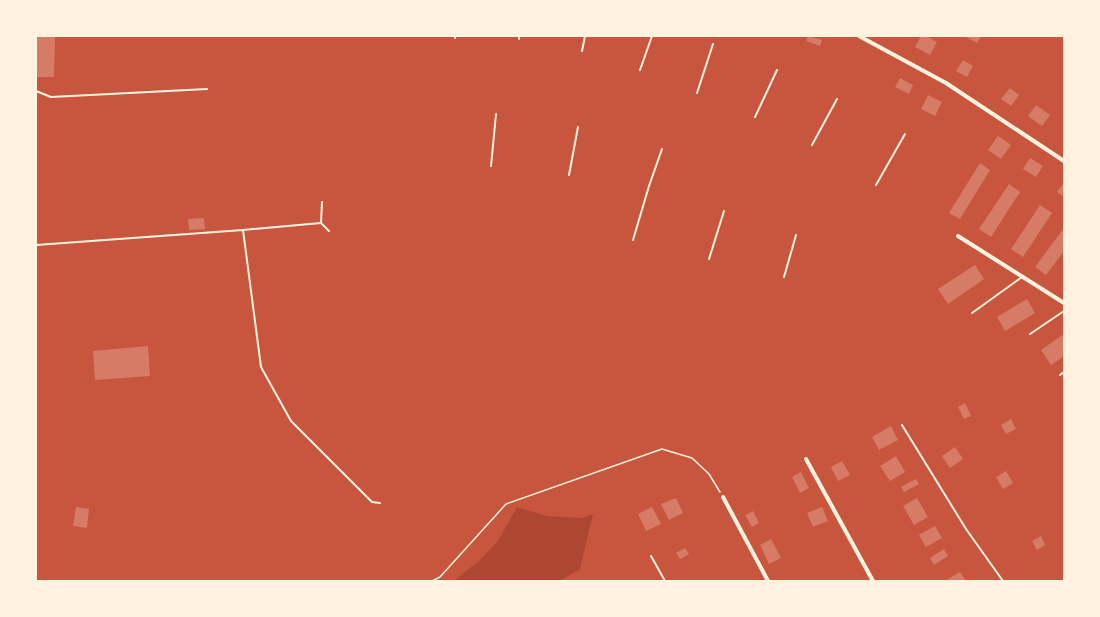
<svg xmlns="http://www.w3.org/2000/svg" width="1100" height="617" font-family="'Times New Roman',serif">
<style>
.green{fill:#ae4732}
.building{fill:#d67c66}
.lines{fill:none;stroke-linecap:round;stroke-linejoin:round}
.path{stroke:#fff3e0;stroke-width:1.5}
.service{stroke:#fff3e0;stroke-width:2}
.minor{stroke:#fff3e0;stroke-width:4}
</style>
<rect width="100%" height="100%" fill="#c8553d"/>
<polygon class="green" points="517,507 547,516 581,518 593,514 580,569 559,581 453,581 479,561 498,541"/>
<g class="building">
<polygon points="36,36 55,36 54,77 36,77"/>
<polygon points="808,36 822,40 820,46 806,41"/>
<polygon points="921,36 926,36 937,42 930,55 915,47"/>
<polygon points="967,36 981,36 977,43 966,37"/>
<polygon points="963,60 973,66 967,77 956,71"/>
<polygon points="900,78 913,85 909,94 895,87"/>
<polygon points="1010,88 1019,95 1011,106 1001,99"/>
<polygon points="928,95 942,102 935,116 921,109"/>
<polygon points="1036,105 1050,115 1042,126 1028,116"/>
<polygon points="998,136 1011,145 1001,159 988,150"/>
<polygon points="1030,158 1043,166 1036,177 1023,169"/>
<polygon points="980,163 990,170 960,219 949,213"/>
<polygon points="1064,183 1064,197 1057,192"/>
<polygon points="1009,184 1020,192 991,237 979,229"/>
<polygon points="1040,205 1052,213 1023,257 1011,249"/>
<polygon points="204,218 205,229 189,230 188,219"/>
<polygon points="1064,228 1064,251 1046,275 1035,267"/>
<polygon points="975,265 984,279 948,304 938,289"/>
<polygon points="1027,299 1035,313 1005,331 997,317"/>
<polygon points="1064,334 1064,356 1051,365 1041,350"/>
<polygon points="148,346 150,376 95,380 93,351"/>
<polygon points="965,403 971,416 964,419 958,407"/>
<polygon points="1011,419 1016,429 1006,434 1001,425"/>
<polygon points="891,426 898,440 879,450 872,437"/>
<polygon points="955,447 963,459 950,468 942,456"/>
<polygon points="896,456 905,472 890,481 880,466"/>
<polygon points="842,461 850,475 838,481 831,467"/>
<polygon points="1006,471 1013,483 1003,489 996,477"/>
<polygon points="801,472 809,488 800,493 792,477"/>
<polygon points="916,479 919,484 904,492 901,487"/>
<polygon points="676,498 683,513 669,520 661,504"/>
<polygon points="917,498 928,517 914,525 903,506"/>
<polygon points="76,507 89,509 87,528 73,526"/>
<polygon points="652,507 661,524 646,531 638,514"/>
<polygon points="822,507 828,521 813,527 807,513"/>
<polygon points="753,511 759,523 752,527 745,515"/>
<polygon points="935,526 942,538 926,547 919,535"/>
<polygon points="1041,536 1045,545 1037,550 1032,541"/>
<polygon points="771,539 781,558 769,564 760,545"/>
<polygon points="685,548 689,554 680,559 676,553"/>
<polygon points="944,549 948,556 934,565 930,558"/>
<polygon points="960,572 966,581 945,581"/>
</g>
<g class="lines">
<polyline class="path" points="432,581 440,577 506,504 662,449 692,458 709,474 720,492"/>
<g class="service">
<polyline points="455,36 455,38"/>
<polyline points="519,39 519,36"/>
<polyline points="582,51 585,36"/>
<polyline points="640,70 652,36"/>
<polyline points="36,91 51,97 207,89"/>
<polyline points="697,93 713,44"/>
<polyline points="755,117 777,70"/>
<polyline points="812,145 837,99"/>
<polyline points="491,166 496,114"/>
<polyline points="569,175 578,127"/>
<polyline points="876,185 905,134"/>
<polyline points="322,202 321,223 329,231"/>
<polyline points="243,230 321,223"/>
<polyline points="633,240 649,186 662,149"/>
<polyline points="36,245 243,230 261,367 291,421 372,502 380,503"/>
<polyline points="709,259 724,211"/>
<polyline points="784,277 796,235"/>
<polyline points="972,313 1022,277"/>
<polyline points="1030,334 1064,311"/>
<polyline points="1060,375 1064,372"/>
<polyline points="902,425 966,529 1003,581"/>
<polyline points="651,556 665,581"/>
</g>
<g class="minor">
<polyline points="859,36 946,83 1064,161"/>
<polyline points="958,236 1064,303"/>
<polyline points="806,459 873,581"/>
<polyline points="723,497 768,581"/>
</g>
</g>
<rect width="1100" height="617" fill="none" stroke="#fff3e0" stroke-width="74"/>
</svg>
